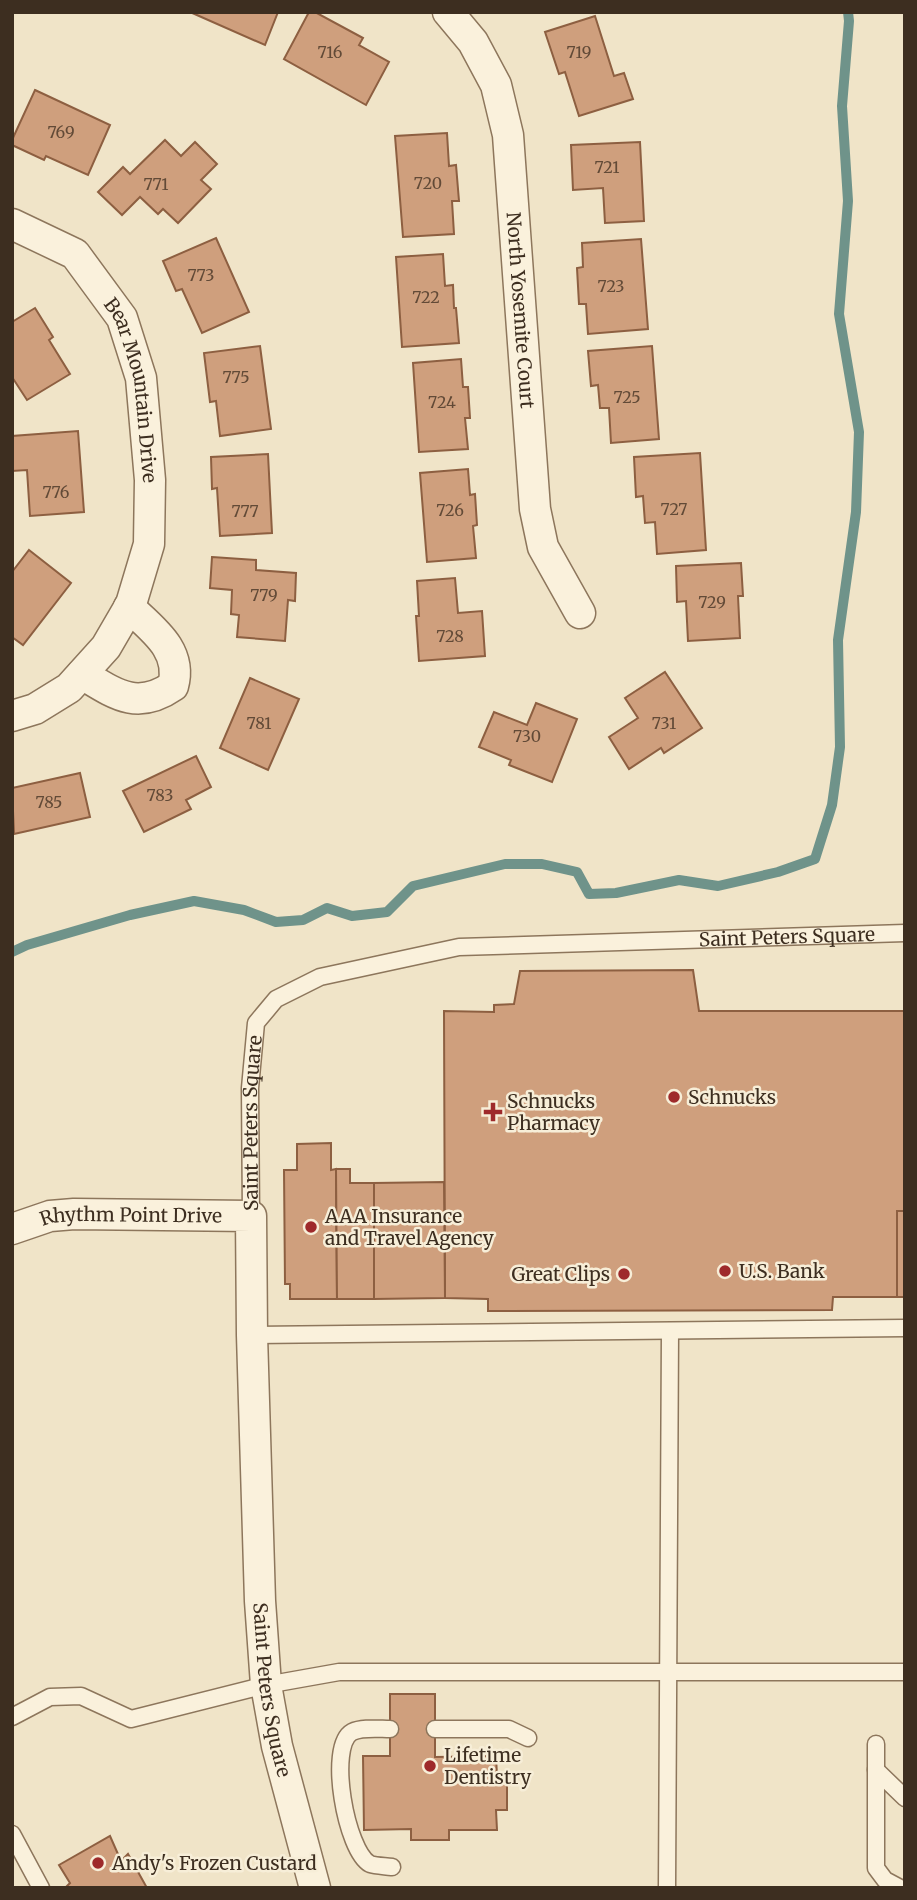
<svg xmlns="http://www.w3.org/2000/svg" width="917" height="1900" font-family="Merriweather,serif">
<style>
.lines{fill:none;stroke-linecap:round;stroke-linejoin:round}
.stream{stroke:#6f938a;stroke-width:10}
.building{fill:#cf9f7d;stroke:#8d5f41;stroke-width:2}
.lane-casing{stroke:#8d765c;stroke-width:19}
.street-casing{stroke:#8d765c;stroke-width:33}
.lane{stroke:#faf1dc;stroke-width:16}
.street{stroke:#faf1dc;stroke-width:30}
.poi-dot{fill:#9e2a2b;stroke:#f7eed8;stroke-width:2.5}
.labels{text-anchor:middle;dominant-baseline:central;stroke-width:5;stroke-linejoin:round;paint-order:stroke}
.number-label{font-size:16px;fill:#624a37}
.street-label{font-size:19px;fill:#3d2e20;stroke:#f7eed8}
.poi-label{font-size:19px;fill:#3d2e20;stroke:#f7eed8;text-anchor:start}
</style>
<rect width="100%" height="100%" fill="#f0e4c8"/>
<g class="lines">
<polyline class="stream" points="12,952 27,945 130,915 194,901 244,910 276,922 303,920 327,908 352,916 387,912 413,886 505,864 542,864 577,872 589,894 616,893 679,880 718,886 778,872 815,859 832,805 840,747 838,640 856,512 859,432 839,314 848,201 842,106 849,21 848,12"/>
</g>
<g class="building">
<polygon points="190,12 278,12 265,45"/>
<polygon points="309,12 315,12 363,38 359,45 389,62 366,105 284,59"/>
<polygon points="595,16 614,76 624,73 633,99 579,116 565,72 559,74 545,32"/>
<polygon points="35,90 110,125 88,175 46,156 44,160 12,145 12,140"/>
<polygon points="447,133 449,166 456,165 459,201 452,201 454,234 403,237 395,136"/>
<polygon points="165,140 181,156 195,142 217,164 201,180 211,189 178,223 163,209 158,214 140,197 122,215 98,192 123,167 130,174"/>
<polygon points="640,142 644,221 605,223 603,188 573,190 571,145"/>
<polygon points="216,238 249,312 202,333 182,289 176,291 163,261"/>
<polygon points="641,239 648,329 588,334 586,304 579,304 577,268 583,267 582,243"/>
<polygon points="443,254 445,286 453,285 454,308 456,308 459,343 402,347 396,257"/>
<polygon points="35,308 53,337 49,340 70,374 27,400 12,377 12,322"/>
<polygon points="260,346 271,429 220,436 216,401 210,402 204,353"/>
<polygon points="652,346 659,439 611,443 609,408 600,408 598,385 591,386 588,351"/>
<polygon points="461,359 463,387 468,387 470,418 465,418 468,449 419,452 413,363"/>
<polygon points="78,431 84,512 30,516 27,470 12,471 12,436"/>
<polygon points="700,453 706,550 657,554 655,522 645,523 643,496 636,497 634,457"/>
<polygon points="268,454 272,533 220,536 217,488 212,489 211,457"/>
<polygon points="468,469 470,495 475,494 477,525 473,526 476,558 427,562 420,473"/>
<polygon points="29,550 71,583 23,645 12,637 12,572"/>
<polygon points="212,557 256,560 256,570 296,573 295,601 288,600 285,641 237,637 239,615 231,614 232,590 210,588"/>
<polygon points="741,563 743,596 738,596 740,638 688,641 686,601 677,602 676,566"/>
<polygon points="455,578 458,613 482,611 485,656 419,661 416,616 419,616 417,581"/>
<polygon points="665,672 702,728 664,753 661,748 629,769 609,737 638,718 625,698"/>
<polygon points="250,678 299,699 268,770 220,748"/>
<polygon points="536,703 577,719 552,782 509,765 511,760 479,747 494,712 527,725"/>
<polygon points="196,756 211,787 186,800 191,809 144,832 123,791"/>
<polygon points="80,773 90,817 14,834 12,788"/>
<polygon points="693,970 699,1011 905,1011 905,1211 897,1211 897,1297 833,1297 832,1310 488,1311 488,1299 445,1298 444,1011 494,1012 494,1005 514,1004 520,971"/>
<polygon points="331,1143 331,1170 336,1169 337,1299 290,1299 290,1284 285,1284 284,1170 297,1170 297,1144"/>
<polygon points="336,1169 350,1169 350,1183 374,1183 374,1299 337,1299"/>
<polygon points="444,1182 445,1298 374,1299 374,1183"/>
<rect x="897" y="1211" width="8" height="86"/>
<polygon points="390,1694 435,1694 435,1757 496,1756 497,1776 507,1775 507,1810 496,1810 497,1830 449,1830 449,1840 411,1840 411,1829 364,1830 363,1756 390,1756"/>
<polygon points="110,1836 121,1861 128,1854 147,1888 65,1888 70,1883 59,1865"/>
</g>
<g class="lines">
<defs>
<g id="lane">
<path id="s1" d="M251,1216L250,1088L256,1023L276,999L320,977L459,947L905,933"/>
<polyline points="252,1335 905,1328"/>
<polyline points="12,1717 50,1697 81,1696 131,1719 266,1685 339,1672 905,1672"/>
<path d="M390,1729C379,1729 362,1727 352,1732C327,1746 346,1851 370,1864C376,1866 385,1866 392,1867"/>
<polyline points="435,1729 509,1729 528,1738"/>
<polyline points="876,1744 876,1868 885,1880 900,1888"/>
<polyline points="876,1770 905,1798"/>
<polyline points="12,1834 41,1888"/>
<polyline points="667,1888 670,1331"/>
</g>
<g id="street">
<path id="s2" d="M448,12L473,42L496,85L508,135L535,509L543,547L580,613"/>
<path id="s3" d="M12,224L75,254L122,318L141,378L150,480L149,544L131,604L106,647L69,688L35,709L12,716"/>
<path d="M82,674C115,694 137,711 173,686C183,650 152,629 129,607"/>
<path id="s4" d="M12,1229L50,1216L74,1214L251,1216L252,1335L260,1601L266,1685L277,1746L315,1888"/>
</g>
</defs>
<use href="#lane" class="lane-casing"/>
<use href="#street" class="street-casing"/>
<use href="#lane" class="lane"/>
<use href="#street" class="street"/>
</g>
<g class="poi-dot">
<circle cx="674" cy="1097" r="7"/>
<path d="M489.5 1101.5h7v7h7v7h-7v7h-7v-7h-7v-7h7z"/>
<circle cx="311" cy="1227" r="7"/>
<circle cx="725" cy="1271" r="7"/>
<circle cx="624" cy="1274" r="7"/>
<circle cx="430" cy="1766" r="7"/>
<circle cx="98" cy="1863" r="7"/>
</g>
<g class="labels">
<g class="number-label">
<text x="330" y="52">716</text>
<text x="579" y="52">719</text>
<text x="61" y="132">769</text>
<text x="607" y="167">721</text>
<text x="428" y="183">720</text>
<text x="156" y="184">771</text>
<text x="201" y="275">773</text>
<text x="611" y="286">723</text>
<text x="426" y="297">722</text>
<text x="236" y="377">775</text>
<text x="627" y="397">725</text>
<text x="442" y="402">724</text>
<text x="56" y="492">776</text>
<text x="674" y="509">727</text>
<text x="450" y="510">726</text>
<text x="245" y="511">777</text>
<text x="264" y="595">779</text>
<text x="712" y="602">729</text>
<text x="450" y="636">728</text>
<text x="259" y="723">781</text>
<text x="664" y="723">731</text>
<text x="527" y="736">730</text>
<text x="160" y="795">783</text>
<text x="49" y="802">785</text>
</g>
<g class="street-label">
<text stroke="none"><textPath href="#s2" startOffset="315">North Yosemite Court</textPath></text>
<text stroke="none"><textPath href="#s3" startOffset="222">Bear Mountain Drive</textPath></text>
<text stroke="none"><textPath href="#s1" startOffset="744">Saint Peters Square</textPath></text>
<text stroke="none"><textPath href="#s1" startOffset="93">Saint Peters Square</textPath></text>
<text stroke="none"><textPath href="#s4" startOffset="121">Rhythm Point Drive</textPath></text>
<text stroke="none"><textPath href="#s4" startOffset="716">Saint Peters Square</textPath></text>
</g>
<g class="poi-label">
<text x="688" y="1097">Schnucks</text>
<text x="507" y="1101">Schnucks<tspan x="507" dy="22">Pharmacy</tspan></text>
<text x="325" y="1216">AAA Insurance<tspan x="325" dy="22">and Travel Agency</tspan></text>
<text x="739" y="1271">U.S. Bank</text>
<text x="610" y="1274" text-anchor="end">Great Clips</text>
<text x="444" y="1755">Lifetime<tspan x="444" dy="22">Dentistry</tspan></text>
<text x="112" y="1863">Andy's Frozen Custard</text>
</g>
</g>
<rect width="917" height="1900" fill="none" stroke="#3d2e20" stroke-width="28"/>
</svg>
